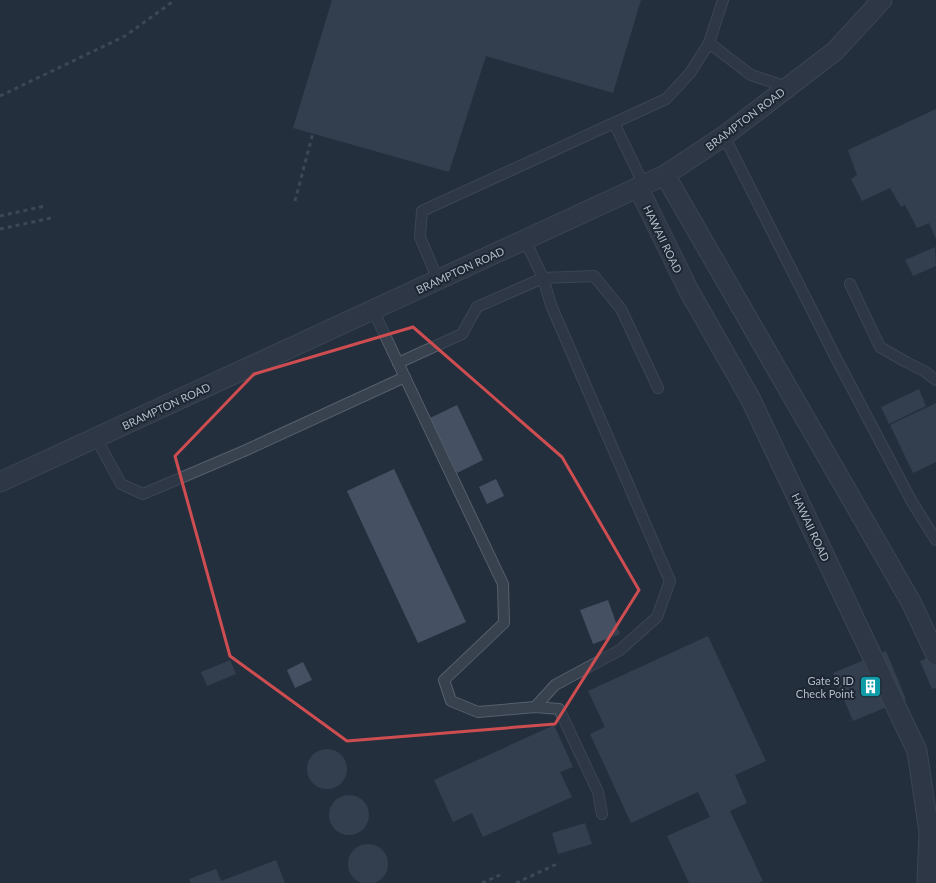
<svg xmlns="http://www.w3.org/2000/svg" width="936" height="883" font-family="Lato,sans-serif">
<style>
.building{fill:#455162}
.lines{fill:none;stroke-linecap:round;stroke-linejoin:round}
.service-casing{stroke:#565f6c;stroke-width:12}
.minor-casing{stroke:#565f6c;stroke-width:21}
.service{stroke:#38414e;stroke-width:10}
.minor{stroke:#38414e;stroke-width:19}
.rail{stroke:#5a6575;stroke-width:3;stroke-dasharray:4 4;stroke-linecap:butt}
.marked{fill:none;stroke:#ce4d50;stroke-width:3;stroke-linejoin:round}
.labels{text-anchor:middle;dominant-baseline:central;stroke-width:4;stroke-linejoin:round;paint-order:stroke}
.street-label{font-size:11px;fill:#b4bcc9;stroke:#1d2633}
.poi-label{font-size:11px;fill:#b4bcc9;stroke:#1d2633;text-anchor:end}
</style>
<rect width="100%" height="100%" fill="#242f3e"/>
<g class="building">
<polygon points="332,0 641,0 613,93 486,56 449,172 293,128"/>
<polygon points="936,109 936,239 929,223 917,228 905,205 901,207 890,188 862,201 851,179 857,175 848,150"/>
<polygon points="935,247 936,266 913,276 905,260"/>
<polygon points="919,389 926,406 889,424 881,407"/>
<polygon points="936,403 936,462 913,473 890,425"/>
<polygon points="457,405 483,460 457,473 430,418"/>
<polygon points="394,469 466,622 418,643 347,491"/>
<polygon points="496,479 504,496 487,504 479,487"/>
<polygon points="608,600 620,634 593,644 580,610"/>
<polygon points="708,636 766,761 735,775 747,803 730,811 763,881 758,883 689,883 667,836 710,817 698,792 631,823 590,734 605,727 588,691"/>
<polygon points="886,651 906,699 853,721 833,673"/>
<polygon points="936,655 936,688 932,689 920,661"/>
<polygon points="230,660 236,674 207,686 201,672"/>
<polygon points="303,662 312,680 295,688 287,670"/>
<polygon points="554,725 573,767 560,772 572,797 483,837 472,813 453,822 434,780"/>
<circle cx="327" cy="769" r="20"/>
<circle cx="349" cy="815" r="20"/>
<polygon points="585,823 592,844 558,854 552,833"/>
<circle cx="368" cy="864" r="20"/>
<polygon points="276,860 285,883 191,883 189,879 216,869 221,881"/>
</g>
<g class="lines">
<defs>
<g id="service">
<polyline points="709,43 751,75 787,87"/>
<polyline points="614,123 644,185"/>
<polyline points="724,136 836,358 912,502 936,540"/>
<polyline points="525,240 543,278 551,305 670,581 657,617 620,650 555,685 535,707"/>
<polyline points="438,280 420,237 422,211 666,99 690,73 709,43 723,0"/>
<polyline points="850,284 880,347 906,362 924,371 936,380"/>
<polyline points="373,310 503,584 504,623 444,680 451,701 478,712 535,707 559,709 598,792 602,814"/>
<polyline points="398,363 462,334 477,307 543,278 594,276 621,309 658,388"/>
<polyline points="96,438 121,484 143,494 244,451 405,377"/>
</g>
<g id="minor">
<polyline points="665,175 911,602 936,655"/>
<polyline points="638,187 689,291 750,398 917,751 929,832 927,883"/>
<polyline points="0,482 665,175 724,136 835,51 882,0"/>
</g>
</defs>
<use href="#service" class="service-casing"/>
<use href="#minor" class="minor-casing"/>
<use href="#service" class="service"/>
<use href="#minor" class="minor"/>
<g class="rail">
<polyline points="0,96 125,36 175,0"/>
<polyline points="295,201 313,133"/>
<polyline points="0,216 45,206"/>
<polyline points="0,229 51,218"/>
<polyline points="482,883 500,875"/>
<polyline points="516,883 557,864"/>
</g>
</g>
<path d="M0 0H936V883H0ZM413,327L562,457L639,590L555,724L347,741L230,656L175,456L254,374Z" fill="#242f3e" fill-opacity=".55" fill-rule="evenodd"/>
<path class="marked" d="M413,327L562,457L639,590L555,724L347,741L230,656L175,456L254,374Z"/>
<defs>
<symbol id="building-square" viewBox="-11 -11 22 22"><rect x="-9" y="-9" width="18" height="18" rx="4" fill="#0f9aa8" stroke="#1d2633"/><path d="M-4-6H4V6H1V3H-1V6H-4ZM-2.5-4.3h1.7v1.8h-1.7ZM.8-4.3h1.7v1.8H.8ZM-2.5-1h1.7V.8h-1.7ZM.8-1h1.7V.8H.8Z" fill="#fff"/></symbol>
</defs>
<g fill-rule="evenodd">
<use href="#building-square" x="858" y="674" width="25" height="25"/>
</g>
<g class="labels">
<g class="street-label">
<text transform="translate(745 119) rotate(-37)">BRAMPTON ROAD</text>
<text transform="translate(663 239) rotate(64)">HAWAII ROAD</text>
<text transform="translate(460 270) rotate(-25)">BRAMPTON ROAD</text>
<text transform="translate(166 406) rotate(-25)">BRAMPTON ROAD</text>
<text transform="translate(811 527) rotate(65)">HAWAII ROAD</text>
</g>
<g class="poi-label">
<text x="854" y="680">Gate 3 ID<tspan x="854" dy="13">Check Point</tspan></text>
</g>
</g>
</svg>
